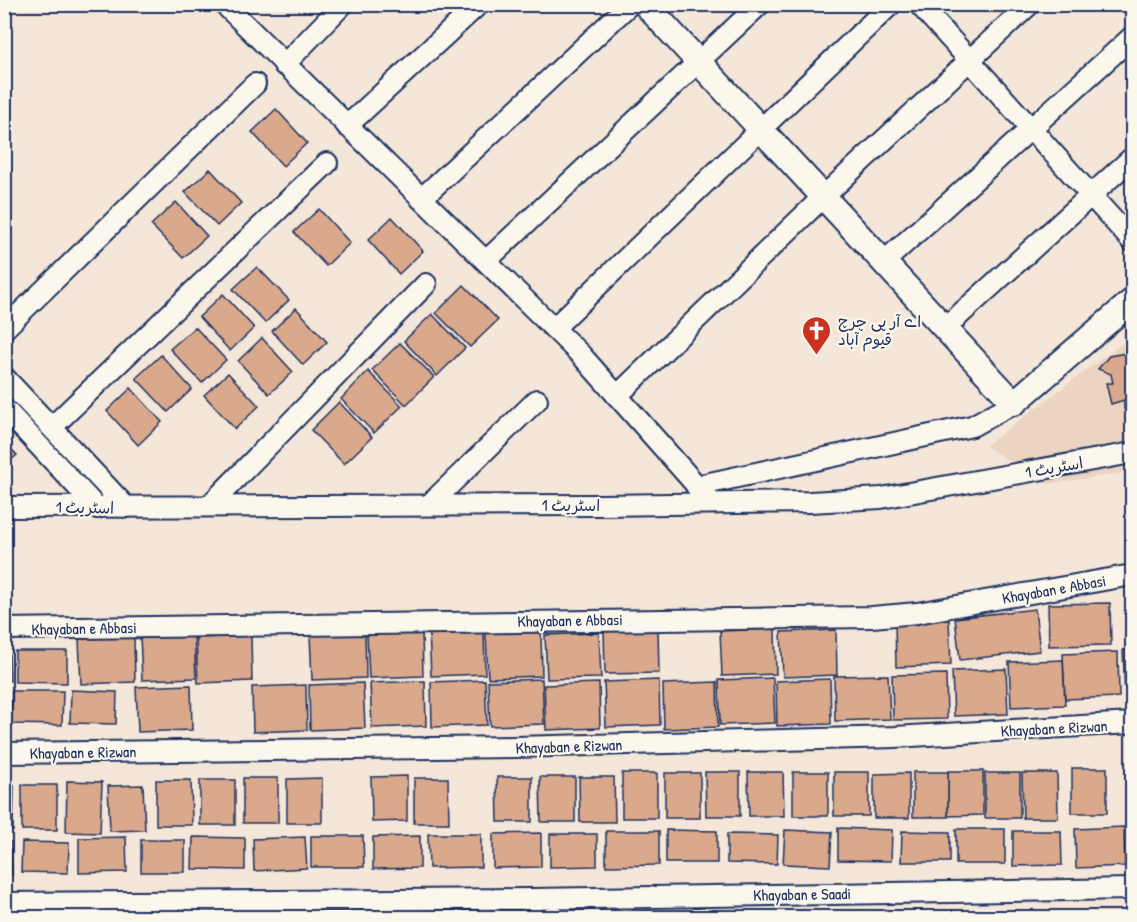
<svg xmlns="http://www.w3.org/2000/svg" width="1137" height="922" font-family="'Patrick Hand','Playpen Sans Arabic',sans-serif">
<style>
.built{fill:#ecd4c2}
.building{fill:#daa98c;stroke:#1b2f5e;stroke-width:1.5}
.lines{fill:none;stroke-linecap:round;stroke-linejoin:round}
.minor-casing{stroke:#1b2f5e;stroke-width:24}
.tertiary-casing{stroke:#1b2f5e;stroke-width:28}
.minor{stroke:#fbf7ec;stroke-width:20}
.tertiary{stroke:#fbf7ec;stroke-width:24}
.labels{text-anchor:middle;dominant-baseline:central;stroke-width:4.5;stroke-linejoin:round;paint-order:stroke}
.poi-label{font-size:16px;fill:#1b2f5e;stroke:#fbf7ec;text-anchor:start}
.street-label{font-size:16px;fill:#1b2f5e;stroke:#fbf7ec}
</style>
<rect width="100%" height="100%" fill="#f4e7d9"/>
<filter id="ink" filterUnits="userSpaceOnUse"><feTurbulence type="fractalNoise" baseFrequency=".0167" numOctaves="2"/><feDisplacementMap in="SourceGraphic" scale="12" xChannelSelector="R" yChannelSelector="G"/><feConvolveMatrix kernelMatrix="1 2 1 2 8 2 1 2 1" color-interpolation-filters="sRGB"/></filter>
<g filter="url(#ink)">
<polygon class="built" points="1132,336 1132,472 1048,484 985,446"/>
<g class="building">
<polygon points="276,109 307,143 283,166 252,132"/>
<polygon points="210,169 241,203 217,226 185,192"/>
<polygon points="176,202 207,236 183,258 151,225"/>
<polygon points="319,209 350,243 326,266 294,232"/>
<polygon points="392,217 423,251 399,274 368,240"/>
<polygon points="257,267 289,300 265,323 233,289"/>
<polygon points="464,285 498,320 470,347 436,313"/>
<polygon points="223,294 254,328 230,351 199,317"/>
<polygon points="296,308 327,342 303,365 272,331"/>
<polygon points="432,314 465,348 437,376 404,341"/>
<polygon points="195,327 226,360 202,383 170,349"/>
<polygon points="262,338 293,372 269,394 238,361"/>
<polygon points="400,343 434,377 406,405 372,370"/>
<polygon points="1132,352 1132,407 1124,409 1124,400 1111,404 1106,383 1113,383 1111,374 1098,369 1109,356"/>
<polygon points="161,355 192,389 168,412 136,378"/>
<polygon points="368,371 402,406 374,433 341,399"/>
<polygon points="228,373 259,406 235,429 204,395"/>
<polygon points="131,388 162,422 138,445 107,411"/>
<polygon points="339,402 372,437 344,464 311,430"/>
<polygon points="4,442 17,455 4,466"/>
<polygon points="1127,592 1132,592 1132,637 1128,637"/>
<polygon points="1110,603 1111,645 1049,646 1048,604"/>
<polygon points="1035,609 1040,651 960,660 955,618"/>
<polygon points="949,620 951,665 896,667 895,622"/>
<polygon points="658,628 659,673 605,674 604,629"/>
<polygon points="484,629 485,674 431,676 429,631"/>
<polygon points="775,629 776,674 722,676 720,631"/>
<polygon points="836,630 837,675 783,677 781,632"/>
<polygon points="422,631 423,676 369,678 367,633"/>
<polygon points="541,631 542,676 488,678 486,633"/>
<polygon points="194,633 196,678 142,680 140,635"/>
<polygon points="365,633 366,678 312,680 310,635"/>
<polygon points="599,633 601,678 547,679 545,635"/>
<polygon points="251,636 252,681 198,683 196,638"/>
<polygon points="134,637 135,682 81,684 79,639"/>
<polygon points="1123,650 1132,650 1132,695 1125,695"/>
<polygon points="4,651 9,651 10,681 4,681"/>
<polygon points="15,651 67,651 67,683 15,682"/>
<polygon points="1118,652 1119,697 1065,699 1063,654"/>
<polygon points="1063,660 1065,705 1011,707 1009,662"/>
<polygon points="1006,669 1008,714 954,716 952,671"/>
<polygon points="946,674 947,719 893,720 892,675"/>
<polygon points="888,675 890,719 835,721 834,676"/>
<polygon points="773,678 775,723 720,725 719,680"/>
<polygon points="542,679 544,724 490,726 488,681"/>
<polygon points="830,679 831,724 777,726 776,681"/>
<polygon points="485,680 487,725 432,727 431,682"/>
<polygon points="659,680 660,725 606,727 604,682"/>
<polygon points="425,681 426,726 372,728 370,683"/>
<polygon points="717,682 718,727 664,729 663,684"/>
<polygon points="363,683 365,728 310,730 309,685"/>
<polygon points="599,683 600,728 546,730 544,685"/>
<polygon points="191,685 192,730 138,732 136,687"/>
<polygon points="306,685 307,730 253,732 252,687"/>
<polygon points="71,690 117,692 116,724 70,723"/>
<polygon points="12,691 63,691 62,725 11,724"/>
<rect x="1072" y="768" width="35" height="45"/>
<polygon points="948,771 983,771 983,815 948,816"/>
<polygon points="705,772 740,772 740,816 706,816"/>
<polygon points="748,772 783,772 784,816 749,816"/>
<rect x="793" y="772" width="35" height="44"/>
<rect x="834" y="772" width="35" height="44"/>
<rect x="913" y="772" width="35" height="45"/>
<rect x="622" y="773" width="35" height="45"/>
<rect x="665" y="773" width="35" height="45"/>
<polygon points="909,773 909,818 874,818 874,774"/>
<rect x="985" y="773" width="35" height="45"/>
<polygon points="1022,773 1057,773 1058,818 1023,818"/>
<polygon points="407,776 407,821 372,822 371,777"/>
<polygon points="497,777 532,777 532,822 498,822"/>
<polygon points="540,777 575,777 575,822 541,822"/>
<polygon points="579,777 614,777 615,822 580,822"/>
<rect x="243" y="778" width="35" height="45"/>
<polygon points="322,778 322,823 287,823 287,779"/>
<polygon points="414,778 448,778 449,823 414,823"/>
<polygon points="156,780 191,780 192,825 156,825"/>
<rect x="200" y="780" width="35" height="45"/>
<polygon points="67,781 102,782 100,833 66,832"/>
<rect x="22" y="785" width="35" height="45"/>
<polygon points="143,785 145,830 110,831 108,786"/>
<polygon points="4,786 14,786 13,831 4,830"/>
<polygon points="1124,827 1125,866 1076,868 1075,829"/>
<polygon points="838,828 892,830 891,861 838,860"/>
<rect x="956" y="829" width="49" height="35"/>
<polygon points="666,830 717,831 717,863 666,863"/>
<polygon points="785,830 832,832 830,866 783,864"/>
<polygon points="606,831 659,831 659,865 606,866"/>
<polygon points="902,831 950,832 950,862 901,862"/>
<polygon points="1013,831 1061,831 1062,865 1013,866"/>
<polygon points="541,833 541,867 493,868 493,834"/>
<polygon points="428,834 481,834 481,867 429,868"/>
<polygon points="550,834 597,834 597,866 550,867"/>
<polygon points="727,834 778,835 777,864 727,863"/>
<polygon points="311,836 363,836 364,867 311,867"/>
<polygon points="420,836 420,868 373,869 373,837"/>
<polygon points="126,837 127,872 79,873 79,838"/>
<polygon points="193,837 245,838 245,870 192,869"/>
<polygon points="305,837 307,868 254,871 253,839"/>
<rect x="141" y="840" width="44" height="32"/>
<polygon points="4,842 11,842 12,875 4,875"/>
<polygon points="22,842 69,843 68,873 21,872"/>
</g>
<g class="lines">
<defs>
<g id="minor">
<polyline points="224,4 582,356 712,503"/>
<polyline points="919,4 1132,241"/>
<polyline points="284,65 343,4"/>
<polyline points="347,126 479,4"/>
<polyline points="421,199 630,4"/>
<polyline points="487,260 760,4"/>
<polyline points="884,262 1132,37"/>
<polyline points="554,328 891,4"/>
<polyline points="945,328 1132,158"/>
<polyline points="4,329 255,84"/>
<polyline points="4,377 126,507"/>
<polyline points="617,396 823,197 1030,4"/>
<polyline points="4,408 97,508"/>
<polyline points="52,427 327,163"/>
<polyline points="696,486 972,426 1014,403"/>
<polyline points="429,505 537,400"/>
<polyline points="209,506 426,284"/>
<polyline points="4,507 603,505 810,502 881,498 1132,453"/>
<polyline points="4,629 872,617 917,613 1132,575"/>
<polyline points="4,753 515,747 895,737 1132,723"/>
<polyline points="4,903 532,899 1132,889"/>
<polyline points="532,918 532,899"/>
</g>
<polyline id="tertiary" points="645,4 1014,403 1132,301"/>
</defs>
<use href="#minor" class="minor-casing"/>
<use href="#tertiary" class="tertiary-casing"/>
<use href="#minor" class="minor"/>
<use href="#tertiary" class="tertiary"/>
</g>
</g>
<defs>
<symbol id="church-pin" viewBox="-11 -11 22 30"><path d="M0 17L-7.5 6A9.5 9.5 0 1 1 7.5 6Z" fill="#c8321e" stroke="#fbf7ec"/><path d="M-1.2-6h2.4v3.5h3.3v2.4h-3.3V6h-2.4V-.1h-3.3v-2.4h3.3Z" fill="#fff"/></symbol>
</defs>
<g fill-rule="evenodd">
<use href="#church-pin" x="800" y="314" width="33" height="45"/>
</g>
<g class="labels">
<g class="poi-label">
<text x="838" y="321">اے آر پی چرچ<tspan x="838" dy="18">قیوم آباد</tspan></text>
</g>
<g class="street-label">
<text transform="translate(1054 467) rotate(-10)">اسٹریٹ 1</text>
<text x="571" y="505">اسٹریٹ 1</text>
<text transform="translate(85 507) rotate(1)">اسٹریٹ 1</text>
<text transform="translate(1054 589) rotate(-10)">Khayaban e Abbasi</text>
<text transform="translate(570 620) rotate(-1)">Khayaban e Abbasi</text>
<text transform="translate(84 628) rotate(-1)">Khayaban e Abbasi</text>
<text transform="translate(1054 728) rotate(-3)">Khayaban e Rizwan</text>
<text transform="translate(569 746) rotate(-2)">Khayaban e Rizwan</text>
<text transform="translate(83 752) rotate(-1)">Khayaban e Rizwan</text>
<text transform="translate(802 894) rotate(-1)">Khayaban e Saadi</text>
</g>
</g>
<rect width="1137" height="922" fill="none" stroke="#fbf7ec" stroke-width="24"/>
<rect x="12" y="12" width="1113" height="898" fill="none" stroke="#1b2f5e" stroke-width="2" filter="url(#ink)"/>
</svg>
